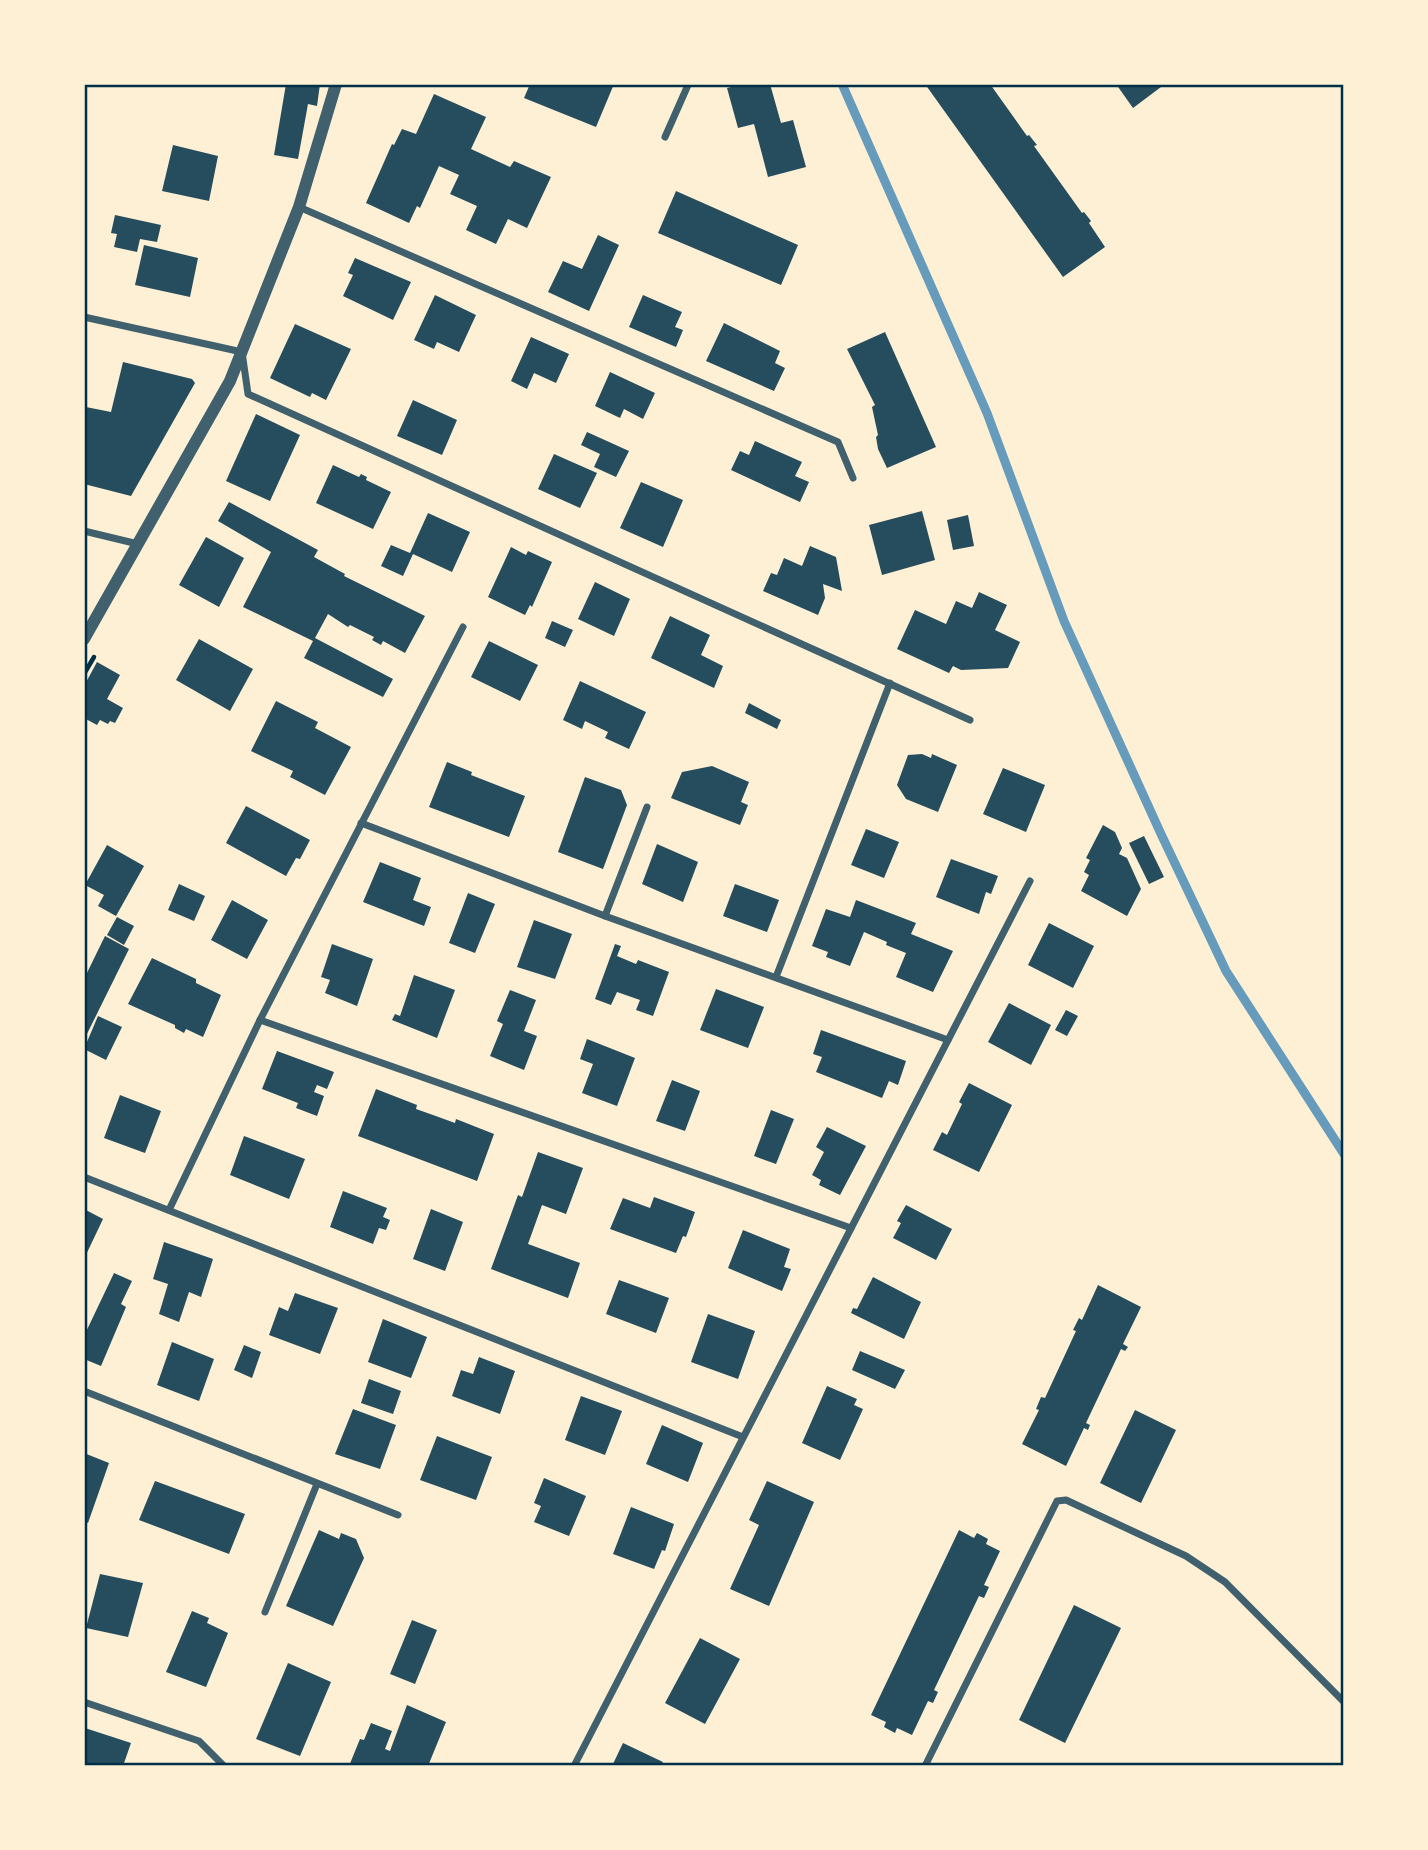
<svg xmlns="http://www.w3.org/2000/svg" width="1428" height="1850" font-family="'Noto Serif',serif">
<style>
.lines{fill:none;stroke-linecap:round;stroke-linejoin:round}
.stream{stroke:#669bbc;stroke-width:9}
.building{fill:#264d5e}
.path{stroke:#003049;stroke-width:4.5}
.minor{stroke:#3f606c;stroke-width:7}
.tertiary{stroke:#3f606c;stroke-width:12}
.neatline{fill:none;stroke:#003049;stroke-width:2.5}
</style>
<rect width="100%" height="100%" fill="#fdf0d5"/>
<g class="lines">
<polyline class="stream" points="842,84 987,413 1064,621 1161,834 1226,971 1344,1154"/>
</g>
<g class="building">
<polygon points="286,84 320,84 317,106 308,104 298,159 274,155"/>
<polygon points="530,84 614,84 596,127 524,98"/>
<polygon points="742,84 770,84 781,123 793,120 806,167 768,177 754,124 738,128 727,88"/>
<polygon points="925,84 990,84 1027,136 1029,135 1037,145 1034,146 1082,213 1084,212 1091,221 1089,223 1105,247 1063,277"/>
<polygon points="1116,84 1165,84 1133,108"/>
<polygon points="434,94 486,117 471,149 510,167 514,161 551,177 527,228 508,219 496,244 466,230 477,206 450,194 459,175 439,166 420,208 417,206 409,223 366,203 392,144 394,145 402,129 416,134"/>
<polygon points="173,145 218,156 209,201 162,191"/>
<polygon points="676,191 798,245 781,285 658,233"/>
<polygon points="115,215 161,225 157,242 140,239 137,252 114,247 117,234 111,233"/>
<polygon points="598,235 619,245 589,311 548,292 563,261 582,269"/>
<polygon points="144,245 198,258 190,297 135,285"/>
<polygon points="355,258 411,282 393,320 343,296 353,275 348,273"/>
<polygon points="435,295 476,315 459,352 437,342 434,349 414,340"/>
<polygon points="643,295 682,312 675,327 683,330 676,347 629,327"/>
<polygon points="724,323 780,351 775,363 785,368 774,391 706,361"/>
<polygon points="295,324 351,349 326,400 312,393 310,397 270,378"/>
<polygon points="885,332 936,447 887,468 878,449 876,437 878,435 872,407 875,405 847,349"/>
<polygon points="531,337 569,354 556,383 534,373 527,389 511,381"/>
<polygon points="123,362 192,379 195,383 131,496 84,484 84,416 86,407 111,412"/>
<polygon points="610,372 655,393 643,419 624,409 620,418 595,406"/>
<polygon points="413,400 457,420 442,455 397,436"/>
<polygon points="256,414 300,435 270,501 226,481"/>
<polygon points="587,432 629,451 616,477 594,467 600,454 581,445"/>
<polygon points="755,441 802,462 795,476 809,482 800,502 731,470 740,451 749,455"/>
<polygon points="554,454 597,473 580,508 538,489"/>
<polygon points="333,465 359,477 361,474 367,477 366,480 391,492 373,529 316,503"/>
<polygon points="641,482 683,500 663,547 620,528"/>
<polygon points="229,502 318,550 314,557 345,574 344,576 425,616 405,653 383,641 381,645 372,640 374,637 350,625 348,627 328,614 315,638 393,679 383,697 304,658 313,641 243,607 271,552 218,521"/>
<polygon points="922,511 935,560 882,575 869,525"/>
<polygon points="428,513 470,532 452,572 413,554 403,576 381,566 391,545 410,553"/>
<polygon points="968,515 974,546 953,550 947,520"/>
<polygon points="206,537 244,558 219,607 179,585"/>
<polygon points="810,546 836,557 842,591 823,584 825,598 818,615 763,591 771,573 777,575 784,558 802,566"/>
<polygon points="511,547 526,555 528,551 552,562 532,607 530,605 525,615 488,597"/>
<polygon points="595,582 630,599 614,636 578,619"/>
<polygon points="979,592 1007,605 995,630 1020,642 1008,668 961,670 953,666 949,673 897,649 915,610 946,624 956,601 972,608"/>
<polygon points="670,616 710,635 701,655 723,666 714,688 651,658"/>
<polygon points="552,621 573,630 565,647 545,638"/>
<polygon points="199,639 253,669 230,711 176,680"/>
<polygon points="489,641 538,665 520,701 471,677"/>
<polygon points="97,662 120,675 107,699 123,708 115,723 110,721 108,724 100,720 97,725 84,718 84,686"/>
<polygon points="580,681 646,712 629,749 605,738 608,732 585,721 582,729 563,720"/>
<polygon points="276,701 318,722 315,728 351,747 325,795 290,777 293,771 251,751"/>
<polygon points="749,703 781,720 777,729 745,713"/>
<polygon points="922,754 931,758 932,754 957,765 938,812 906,799 897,785 908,755"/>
<polygon points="447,762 472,772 471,775 525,796 509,837 429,807"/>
<polygon points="712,766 749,782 741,802 748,805 740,825 671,798 682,772"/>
<polygon points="1003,768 1045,785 1026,832 983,814"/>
<polygon points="585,777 621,790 627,805 603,869 558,852"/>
<polygon points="246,806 310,840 300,859 296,858 286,876 226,843"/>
<polygon points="1103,825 1115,832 1122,848 1119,854 1127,858 1141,889 1127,916 1081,891 1089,875 1084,872 1090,860 1086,858"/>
<polygon points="866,829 899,842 884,878 851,865"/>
<polygon points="1144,836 1164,877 1149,884 1129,843"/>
<polygon points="657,844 698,862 683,902 642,884"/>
<polygon points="107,845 144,866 116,916 98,906 104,895 85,885"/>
<polygon points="951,859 998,876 991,894 986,892 979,914 936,897"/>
<polygon points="380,862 421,878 413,900 431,907 424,926 363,902"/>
<polygon points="179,884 205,896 194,921 168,910"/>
<polygon points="735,884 779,900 767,932 723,916"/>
<polygon points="468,893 495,904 475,953 449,943"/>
<polygon points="232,900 268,920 247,959 211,940"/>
<polygon points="856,900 916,923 911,934 953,951 933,992 896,977 906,953 886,945 887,942 864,932 850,966 826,957 828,952 812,946 826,909 850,917"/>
<polygon points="117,917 134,926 124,945 107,935"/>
<polygon points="534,920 572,934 555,979 517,967"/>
<polygon points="1049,923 1094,946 1073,988 1028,965"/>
<polygon points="105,936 129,949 84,1040 84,979"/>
<polygon points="332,944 373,959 357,1006 325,993 330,980 321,977"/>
<polygon points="615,944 621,946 617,956 636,964 638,960 669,972 653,1016 636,1010 640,1000 617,992 611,1005 595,999"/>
<polygon points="152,958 196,979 196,983 221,995 203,1037 186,1029 184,1033 175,1028 175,1025 128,1004"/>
<polygon points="414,975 455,990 437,1038 392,1020 395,1014 400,1016"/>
<polygon points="716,989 764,1007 748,1048 700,1030"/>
<polygon points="510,990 536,1000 524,1031 537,1036 524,1070 490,1056 503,1024 497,1021"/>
<polygon points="1009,1003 1051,1025 1031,1065 988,1042"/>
<polygon points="1066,1010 1078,1016 1067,1036 1055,1030"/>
<polygon points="98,1016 122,1027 106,1060 84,1049"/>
<polygon points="821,1030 906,1061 898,1085 889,1081 882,1098 816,1072 822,1057 813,1054"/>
<polygon points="587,1039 635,1058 617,1106 582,1093 593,1064 580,1059"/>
<polygon points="277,1051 334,1072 327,1089 317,1085 314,1092 324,1096 317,1116 296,1108 298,1103 262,1089"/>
<polygon points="672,1080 700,1091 685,1131 656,1121"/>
<polygon points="969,1083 1012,1105 979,1172 933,1150 942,1132 947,1135 962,1104 959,1102"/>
<polygon points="376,1089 417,1105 416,1109 433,1115 455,1123 456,1119 494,1134 477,1181 358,1136"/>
<polygon points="120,1095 161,1111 145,1153 104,1138"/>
<polygon points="771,1110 794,1119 776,1164 754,1156"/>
<polygon points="827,1127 866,1146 840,1195 819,1185 821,1180 812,1175 824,1152 816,1147"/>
<polygon points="244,1136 305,1159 289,1199 230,1175"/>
<polygon points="538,1152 583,1168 566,1214 542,1205 528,1244 580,1263 568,1298 491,1269 518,1195 522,1197"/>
<polygon points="343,1191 387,1208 383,1217 390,1220 386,1230 379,1228 373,1244 330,1227"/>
<polygon points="654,1197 695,1212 686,1237 683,1236 676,1253 610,1229 623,1198 650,1208"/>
<polygon points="906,1205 952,1229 936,1260 893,1238 901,1223 897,1221"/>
<polygon points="84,1209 103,1219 84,1259"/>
<polygon points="431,1209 463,1222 445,1271 413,1259"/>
<polygon points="743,1230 790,1249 784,1267 791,1269 782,1291 728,1268"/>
<polygon points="164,1242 213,1259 201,1297 189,1292 179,1322 159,1314 168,1284 153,1279"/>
<polygon points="114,1273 132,1281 121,1304 126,1307 101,1366 84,1359 84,1336"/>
<polygon points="873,1277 921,1302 904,1339 851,1313 853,1308 857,1309"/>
<polygon points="619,1280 669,1298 656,1333 606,1314"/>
<polygon points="1098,1285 1141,1307 1123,1344 1128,1347 1125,1351 1121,1349 1086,1423 1090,1425 1088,1430 1084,1428 1066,1466 1022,1444 1039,1410 1036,1409 1041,1397 1045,1398 1076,1331 1073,1330 1079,1318 1082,1320"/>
<polygon points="295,1293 338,1308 320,1354 269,1335 279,1307 288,1311"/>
<polygon points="708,1314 755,1331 738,1379 691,1362"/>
<polygon points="383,1319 427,1337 411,1378 368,1362"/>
<polygon points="172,1342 214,1359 199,1401 157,1385"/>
<polygon points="244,1345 261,1352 252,1378 234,1370"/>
<polygon points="860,1351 905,1370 895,1389 852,1370"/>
<polygon points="479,1357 515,1371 500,1414 452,1396 461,1370 473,1374"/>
<polygon points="369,1379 401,1391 393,1414 361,1403"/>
<polygon points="827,1386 857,1399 854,1405 863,1409 840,1460 802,1443"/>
<polygon points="581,1396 622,1411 605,1455 565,1440"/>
<polygon points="353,1409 396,1425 380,1469 335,1454"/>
<polygon points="1135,1410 1176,1430 1141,1503 1100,1483"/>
<polygon points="662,1425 703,1443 688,1482 646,1464"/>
<polygon points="437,1436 492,1457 476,1500 420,1480"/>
<polygon points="84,1453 109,1463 88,1523 84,1521"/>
<polygon points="544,1478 586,1496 569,1536 534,1522 541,1506 534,1503"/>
<polygon points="155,1481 245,1514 229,1554 139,1520"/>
<polygon points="767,1481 814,1502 769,1606 730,1589 759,1525 749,1520"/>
<polygon points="631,1507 674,1524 665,1551 662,1550 654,1569 613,1554"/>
<polygon points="319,1530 339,1539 341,1533 356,1539 364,1558 333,1626 286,1606"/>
<polygon points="959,1530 974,1538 977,1533 988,1539 986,1544 1000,1551 984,1585 989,1587 984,1598 979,1596 934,1690 938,1692 933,1703 928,1701 912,1735 897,1728 895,1733 884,1727 886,1722 871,1715"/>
<polygon points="100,1574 143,1583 128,1637 86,1628"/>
<polygon points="1074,1605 1121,1628 1065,1743 1019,1720"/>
<polygon points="192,1611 209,1618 207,1623 228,1633 206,1687 166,1672"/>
<polygon points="412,1620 437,1630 415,1684 390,1674"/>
<polygon points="700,1638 740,1659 705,1724 665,1703"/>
<polygon points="288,1663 331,1682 300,1756 256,1739"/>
<polygon points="407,1705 446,1722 428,1766 349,1766 360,1739 364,1740 371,1723 392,1731 385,1749 390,1751"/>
<polygon points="85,1728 131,1743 123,1766 84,1766"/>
<polygon points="623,1743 663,1762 661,1766 612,1766"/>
</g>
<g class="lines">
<polyline class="path" points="84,674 94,657"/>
<g class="minor">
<polyline points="665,137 688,85 686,84"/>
<polyline points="299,207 838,442 853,478"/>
<polyline points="84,317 242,352 248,394 970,720"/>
<polyline points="84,531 138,544"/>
<polyline points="361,823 605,916 948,1040"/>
<polyline points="605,916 647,807"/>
<polyline points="776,977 890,683"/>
<polyline points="260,1020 851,1228"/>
<polyline points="84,1177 743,1437"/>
<polyline points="169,1210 260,1020 463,627"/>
<polyline points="84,1391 398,1515"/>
<polyline points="265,1612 317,1484"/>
<polyline points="84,1702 199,1741 224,1766"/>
<polyline points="574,1766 1030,881"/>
<polyline points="925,1766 1057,1501 1066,1500 1186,1556 1225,1582 1344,1702"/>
</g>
<polyline class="tertiary" points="84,639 230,381 299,207 336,84"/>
</g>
<rect width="1428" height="1850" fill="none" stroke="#fdf0d5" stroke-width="172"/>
<rect x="86" y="86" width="1256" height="1678" class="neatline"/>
</svg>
